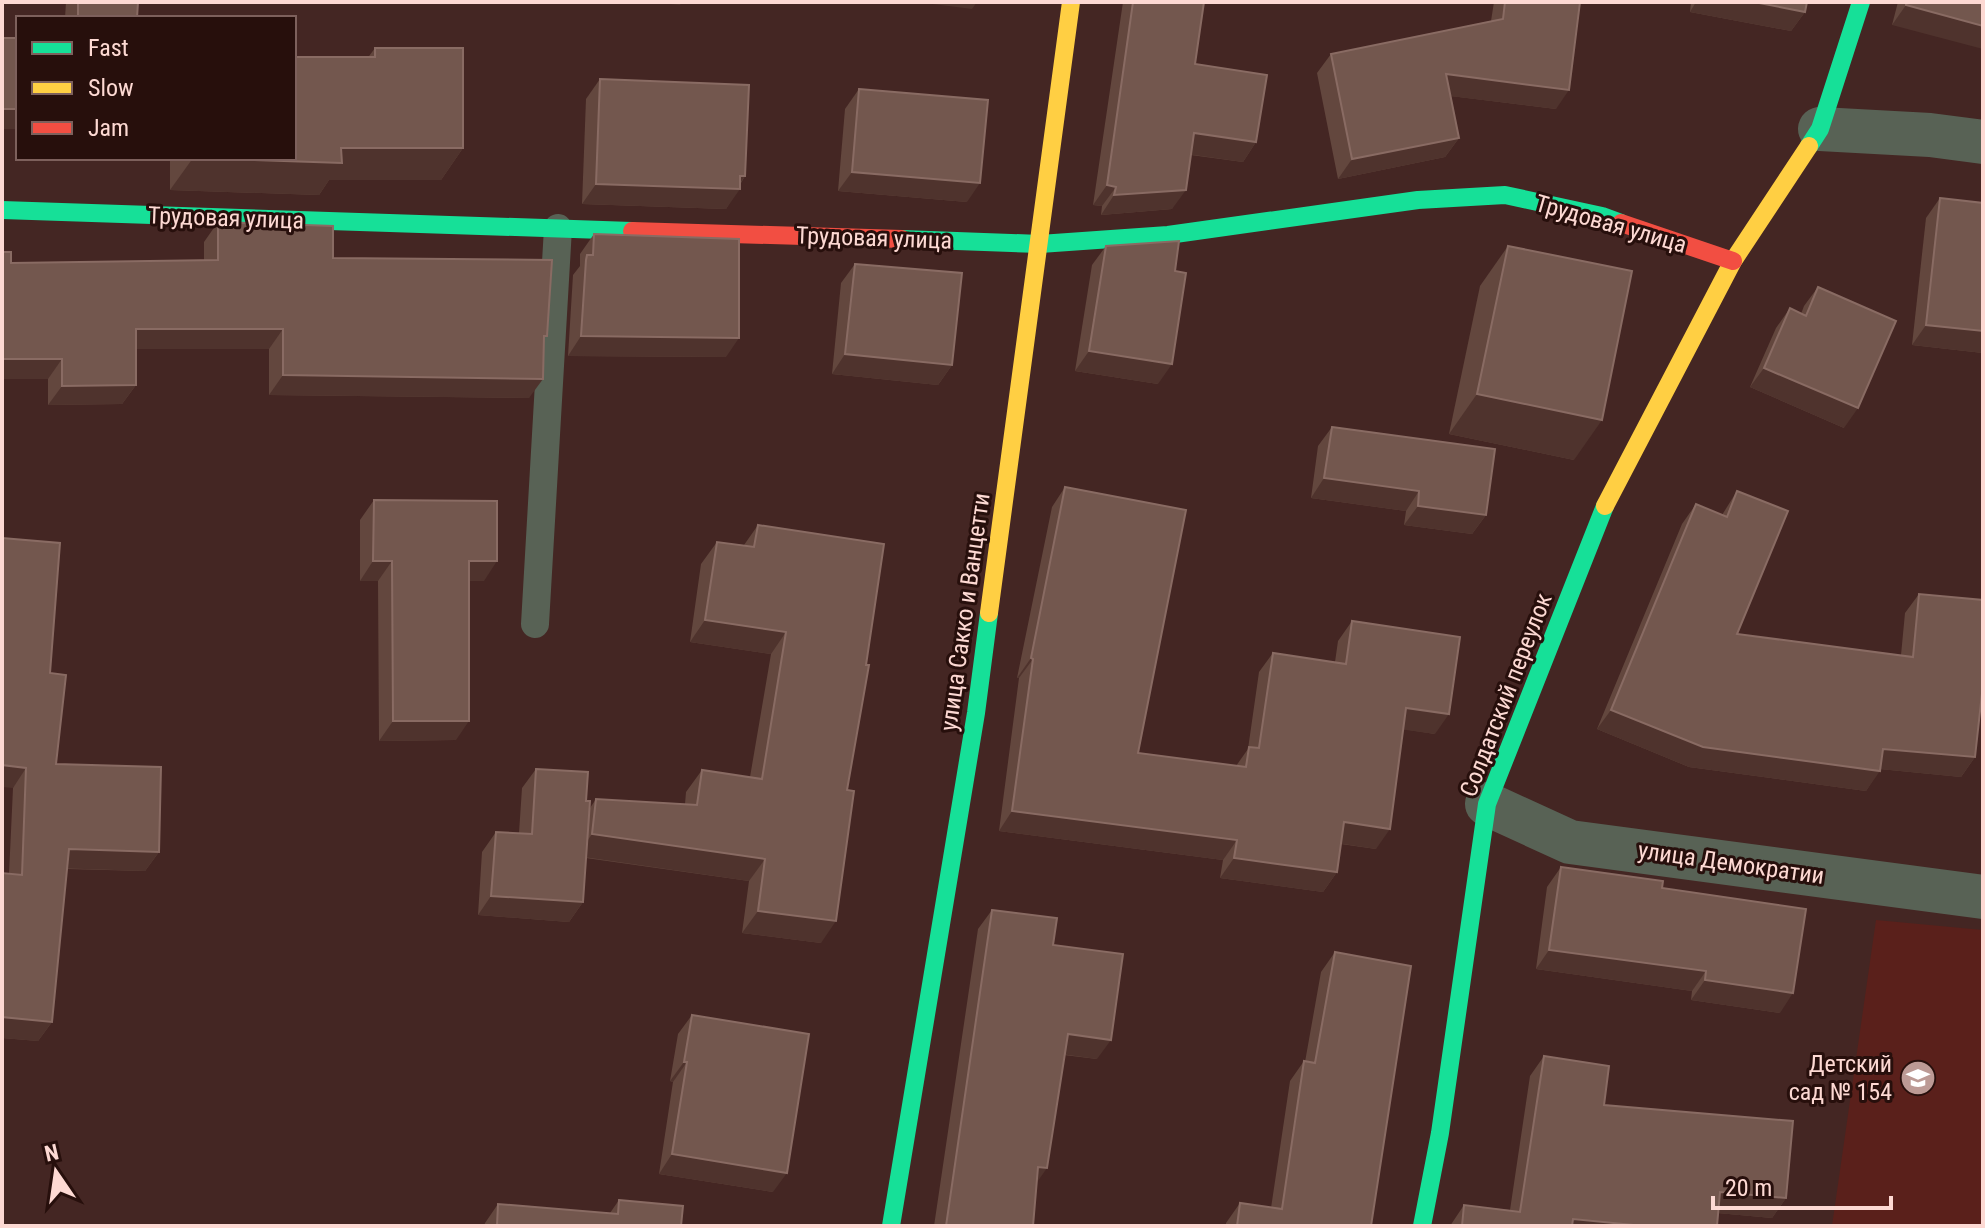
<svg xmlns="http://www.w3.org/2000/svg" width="1985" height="1228" font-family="'Roboto Condensed',sans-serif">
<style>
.built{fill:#5a201b}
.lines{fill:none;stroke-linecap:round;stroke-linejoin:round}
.lane{stroke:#586255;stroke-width:28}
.street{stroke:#586255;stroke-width:44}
.fast{stroke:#16e098;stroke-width:18}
.slow{stroke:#ffcf43;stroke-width:18}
.jam{stroke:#f24e42;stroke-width:18}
.wall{fill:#63473e}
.shaded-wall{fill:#4f332d}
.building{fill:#73574e;stroke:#896b63;stroke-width:2}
.labels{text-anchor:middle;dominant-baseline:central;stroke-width:6;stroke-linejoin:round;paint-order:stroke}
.street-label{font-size:24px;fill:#fdd9d3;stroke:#270f0c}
.poi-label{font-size:24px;fill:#fdd9d3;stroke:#270f0c;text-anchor:end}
</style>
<rect width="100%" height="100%" fill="#442623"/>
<polygon class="built" points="1876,920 1983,930 1983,1226 1832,1226"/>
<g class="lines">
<polyline class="lane" points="535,624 558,228"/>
<g class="street">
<polyline points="1820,129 1930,135 1983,142"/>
<polyline points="1487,804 1570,842 1983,897"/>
</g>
<g class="fast">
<polyline points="1809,146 1820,129 1861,2"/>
<polyline points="2,210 632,231"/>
<polyline points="902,239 1040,244 1168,235 1418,200 1505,195 1602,216 1621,223"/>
<polyline points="891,1226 976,713 989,613"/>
<polyline points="1422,1226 1440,1133 1487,804 1605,506"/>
</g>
<g class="slow">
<polyline points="1605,506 1733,261 1809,146"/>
<polyline points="989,613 1071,2"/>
</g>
<g class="jam">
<polyline points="1621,223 1733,261"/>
<polyline points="632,231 902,239"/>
</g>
</g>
<g class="wall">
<polygon points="66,2 138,2 137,18 65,18"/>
<polygon points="1123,2 1204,2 1195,64 1256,142 1243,162 1191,155 1172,209 1101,215 1102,206 1093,205"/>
<polygon points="1494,2 1580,2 1556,109 1451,96 1459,138 1445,157 1338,179 1317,73 1331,54 1491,21"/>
<polygon points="1691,2 1807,2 1805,12 1791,31 1690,12"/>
<polygon points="1898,2 1983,2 1892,25"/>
<polygon points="375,48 463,148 441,180 329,180 319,195 170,190 170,158 294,158"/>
<polygon points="600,79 745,176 726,209 582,204 586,99"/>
<polygon points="859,89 967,202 838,191 845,109"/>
<polygon points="1940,198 1983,353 1912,345 1926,218"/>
<polygon points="218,222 333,258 544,341 529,398 269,395 269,349 136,349 136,385 122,404 48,405 48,379 11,263 204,261 204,242"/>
<polygon points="594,234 726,357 568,356 573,275 580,266 580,254"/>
<polygon points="1106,246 1158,384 1075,371 1092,265"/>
<polygon points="1508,246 1574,460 1449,434 1480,286"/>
<polygon points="855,264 952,365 938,385 832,374 841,283"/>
<polygon points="1818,287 1844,428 1750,387 1776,328 1790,308 1801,314 1804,306"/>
<polygon points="1332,427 1486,515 1472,534 1404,525 1406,511 1311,498 1318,446"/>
<polygon points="1065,487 1138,753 1236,766 1248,749 1259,672 1273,653 1335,662 1338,641 1352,621 1435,734 1403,729 1376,849 1341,844 1337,872 1323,892 1220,878 1223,860 999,831 1019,678 1017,678 1052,507"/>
<polygon points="1737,491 1737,634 1901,655 1905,613 1919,594 1975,757 1961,777 1880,769 1866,791 1689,767 1597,729 1682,524 1696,504 1722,515"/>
<polygon points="374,500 484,581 469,581 456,740 379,741 378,581 360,581 360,520"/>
<polygon points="758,525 884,544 821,943 742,933 749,881 586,858 583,902 569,922 478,915 482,852 496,832 519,833 522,788 536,769 586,801 590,808 596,799 685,804 686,792 702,770 750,777 771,654 690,642 701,564 717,542 744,545"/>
<polygon points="50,673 56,764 159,852 145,871 67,869 52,1022 38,1041 2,1038 2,873 9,874 13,788"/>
<polygon points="1561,867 1662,888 1780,1013 1691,1000 1692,991 1536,969 1547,887"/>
<polygon points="992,910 1053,945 1097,1059 1064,1055 1037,1182 1033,1226 934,1226 978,929"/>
<polygon points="1335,952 1371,1226 1226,1226 1226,1223 1240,1203 1271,1208 1290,1081 1304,1061 1305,1062 1321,972"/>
<polygon points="692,1015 773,1192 659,1174 673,1082 670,1081 678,1034"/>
<polygon points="1544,1056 1604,1105 1786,1198 1772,1218 1718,1213 1717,1226 1450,1226 1464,1205 1510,1210 1530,1076"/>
<polygon points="619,1200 681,1226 484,1226 485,1223 498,1204 610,1213"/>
</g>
<g class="shaded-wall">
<polygon points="650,2 682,2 680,5"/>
<polygon points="917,2 977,2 972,9"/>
<polygon points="1696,2 1754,2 1805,12 1791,31 1690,12"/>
<polygon points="1906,5 1983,26 1983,49 1892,25"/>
<polygon points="1446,74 1569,90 1556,109 1433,94"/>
<rect x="2" y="109" width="16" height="20"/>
<polygon points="1194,133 1256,142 1243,162 1180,153"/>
<polygon points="1459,138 1445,157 1338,179 1352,159"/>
<polygon points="341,148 463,148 441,180 329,180 319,195 170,190 193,158"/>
<polygon points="852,172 980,183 967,202 838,191"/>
<polygon points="740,176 745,176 736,189 740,189 726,209 582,204 596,184"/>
<polygon points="1107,185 1116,187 1102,206 1093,205"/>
<polygon points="1186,190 1172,209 1101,215 1114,195"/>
<polygon points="1926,325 1983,331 1983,353 1912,345"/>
<polygon points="136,329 283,329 269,349 122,349"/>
<polygon points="581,336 739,338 726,357 568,356"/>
<polygon points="1089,351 1172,364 1158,384 1075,371"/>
<polygon points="845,354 952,365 938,385 832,374"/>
<polygon points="2,359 62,359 48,379 2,379"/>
<polygon points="1764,368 1858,408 1844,428 1750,387"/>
<polygon points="283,375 543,379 529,398 269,395"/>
<polygon points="136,385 122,404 48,405 62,386"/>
<polygon points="1477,394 1602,420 1574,460 1449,434"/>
<polygon points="1324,478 1419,491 1406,511 1311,498"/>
<polygon points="1418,506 1486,515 1472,534 1404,525"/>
<polygon points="373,561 392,561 378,581 360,581"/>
<polygon points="469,561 497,561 484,581 455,581"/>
<polygon points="705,620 786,632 771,654 690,642"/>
<polygon points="1031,658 1033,659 1019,678 1017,678"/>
<polygon points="1406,708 1449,714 1435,734 1392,728"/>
<polygon points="1611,710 1880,771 1866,791 1689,767 1597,729"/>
<polygon points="393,721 469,721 456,740 379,741"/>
<polygon points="1883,749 1975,757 1961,777 1869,768"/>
<polygon points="2,765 26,768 13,788 2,787"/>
<polygon points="1012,811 1237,840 1223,860 999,831"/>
<polygon points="1344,822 1390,829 1376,849 1330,842"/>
<polygon points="592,834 765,859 749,881 577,856"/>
<polygon points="69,849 159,852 145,871 55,868"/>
<polygon points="1234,858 1337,872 1323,892 1220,878"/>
<polygon points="491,896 583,902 569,922 478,915"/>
<polygon points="758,911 836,921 821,943 742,933"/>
<polygon points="1549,950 1706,971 1692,991 1536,969"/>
<polygon points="1705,980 1793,993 1780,1013 1691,1000"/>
<polygon points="2,1017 52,1022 38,1041 2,1038"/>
<polygon points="1068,1034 1111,1040 1097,1059 1054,1053"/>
<polygon points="684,1062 687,1062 673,1082 670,1081"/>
<polygon points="672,1154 787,1173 773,1192 659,1174"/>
<polygon points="1038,1167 1047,1168 1033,1188"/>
<polygon points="1720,1192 1786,1198 1772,1218 1706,1212"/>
<polygon points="1573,1219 1644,1226 1568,1226"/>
</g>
<g class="building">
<polygon points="78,2 138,2 137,18 78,18"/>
<polygon points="1133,2 1204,2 1195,64 1267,75 1256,142 1194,133 1186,190 1114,195 1116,187 1107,185"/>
<polygon points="1505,2 1580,2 1569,90 1446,74 1459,138 1352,159 1331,54 1503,19"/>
<polygon points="1754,2 1807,2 1805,12"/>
<polygon points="1906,2 1983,2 1983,26 1906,5"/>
<rect x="2" y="38" width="16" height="71"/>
<polygon points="375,48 463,48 463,148 341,148 342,163 199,158 294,158 294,57 375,57"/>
<polygon points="600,79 749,85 745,176 740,176 740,189 596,184"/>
<polygon points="859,89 988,100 980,183 852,172"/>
<polygon points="1940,198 1983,203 1983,331 1926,325"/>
<polygon points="218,222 333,226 333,258 552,260 547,336 544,336 543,379 283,375 283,329 136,329 136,385 62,386 62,359 2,359 2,252 11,252 11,263 218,260"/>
<polygon points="594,234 739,239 739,338 581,336 586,260 587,255 593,255"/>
<polygon points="1179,241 1175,271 1186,273 1172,364 1089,351 1106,246"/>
<polygon points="1508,246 1632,271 1602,420 1477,394"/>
<polygon points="855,264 962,273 952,365 845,354"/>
<polygon points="1818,287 1896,321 1858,408 1764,368 1790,308 1806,316"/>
<polygon points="1332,427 1495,449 1486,515 1418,506 1419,491 1324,478"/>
<polygon points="1065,487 1186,510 1138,753 1246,767 1249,747 1259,748 1273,653 1346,664 1352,621 1460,637 1449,714 1406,708 1390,829 1344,822 1337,872 1234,858 1237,840 1012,811 1033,659 1031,658"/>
<polygon points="1737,491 1788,511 1737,634 1913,657 1919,594 1983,600 1983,684 1975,757 1883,749 1880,771 1703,747 1611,710 1696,504 1727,517"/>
<polygon points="374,500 497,501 497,561 469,561 469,721 393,721 392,561 373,561"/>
<polygon points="758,525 884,544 866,665 869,665 847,790 854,791 836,921 758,911 765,859 592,834 596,799 697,805 702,770 762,779 786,632 705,620 717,542 754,547"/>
<polygon points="2,538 60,543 50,673 66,675 56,764 161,767 159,852 69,849 52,1022 2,1017 2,873 22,875 26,768 2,765"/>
<polygon points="536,769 588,772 586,801 590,801 583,902 491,896 496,832 532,834"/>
<polygon points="1561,867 1663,881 1662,888 1806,909 1793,993 1705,980 1706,971 1549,950"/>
<polygon points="992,910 1057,918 1053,945 1123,954 1111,1040 1068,1034 1047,1168 1038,1167 1033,1226 946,1226"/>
<polygon points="1335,952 1411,966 1371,1226 1237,1226 1240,1203 1282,1209 1304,1061 1315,1063"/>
<polygon points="692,1015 809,1034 787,1173 672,1154 687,1062 684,1062"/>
<polygon points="1544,1056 1609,1066 1604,1105 1793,1121 1786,1198 1720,1192 1717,1226 1644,1226 1573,1219 1572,1226 1462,1226 1464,1205 1520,1212"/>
<polygon points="619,1200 683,1206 681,1226 497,1226 498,1204 618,1214"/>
</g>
<defs>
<symbol id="school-disc" viewBox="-11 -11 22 22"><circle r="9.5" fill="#bc9a95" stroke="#270f0c"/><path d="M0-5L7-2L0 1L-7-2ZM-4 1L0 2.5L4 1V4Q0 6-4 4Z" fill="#fff"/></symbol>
</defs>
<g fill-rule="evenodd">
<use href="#school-disc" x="1898" y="1058" width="40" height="40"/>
</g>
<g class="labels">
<g class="street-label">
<text transform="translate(226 218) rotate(2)">Трудовая улица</text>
<text transform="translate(1611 224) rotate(16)">Трудовая улица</text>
<text transform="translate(874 238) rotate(2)">Трудовая улица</text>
<text transform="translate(965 612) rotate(-82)">улица Сакко и Ванцетти</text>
<text transform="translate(1506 695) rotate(-69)">Солдатский переулок</text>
<text transform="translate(1731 863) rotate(8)">улица Демократии</text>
</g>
<g class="poi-label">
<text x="1892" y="1064">Детский<tspan x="1892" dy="28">сад № 154</tspan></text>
</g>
</g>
<rect width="1985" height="1228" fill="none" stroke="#fdd9d3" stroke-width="8"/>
<rect x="16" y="16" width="280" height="144" fill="#270f0c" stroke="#7d605c" stroke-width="2"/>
<rect x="32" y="42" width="40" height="12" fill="#16e098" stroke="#7d605c" stroke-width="2"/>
<text x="88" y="56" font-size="24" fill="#fdd9d3">Fast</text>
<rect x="32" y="82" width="40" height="12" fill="#ffcf43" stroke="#7d605c" stroke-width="2"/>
<text x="88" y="96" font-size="24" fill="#fdd9d3">Slow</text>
<rect x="32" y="122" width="40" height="12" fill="#f24e42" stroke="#7d605c" stroke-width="2"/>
<text x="88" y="136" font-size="24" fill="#fdd9d3">Jam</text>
<g transform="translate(56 1172) rotate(347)" stroke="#270f0c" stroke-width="6" paint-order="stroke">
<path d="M0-6L14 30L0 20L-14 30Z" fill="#fdd9d3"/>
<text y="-12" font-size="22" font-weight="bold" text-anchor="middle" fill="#fdd9d3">N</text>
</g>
<path d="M1713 1196v12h178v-12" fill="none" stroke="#fdd9d3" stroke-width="4"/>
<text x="1725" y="1196" font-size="24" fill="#fdd9d3" stroke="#270f0c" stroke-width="6" paint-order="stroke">20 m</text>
</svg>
